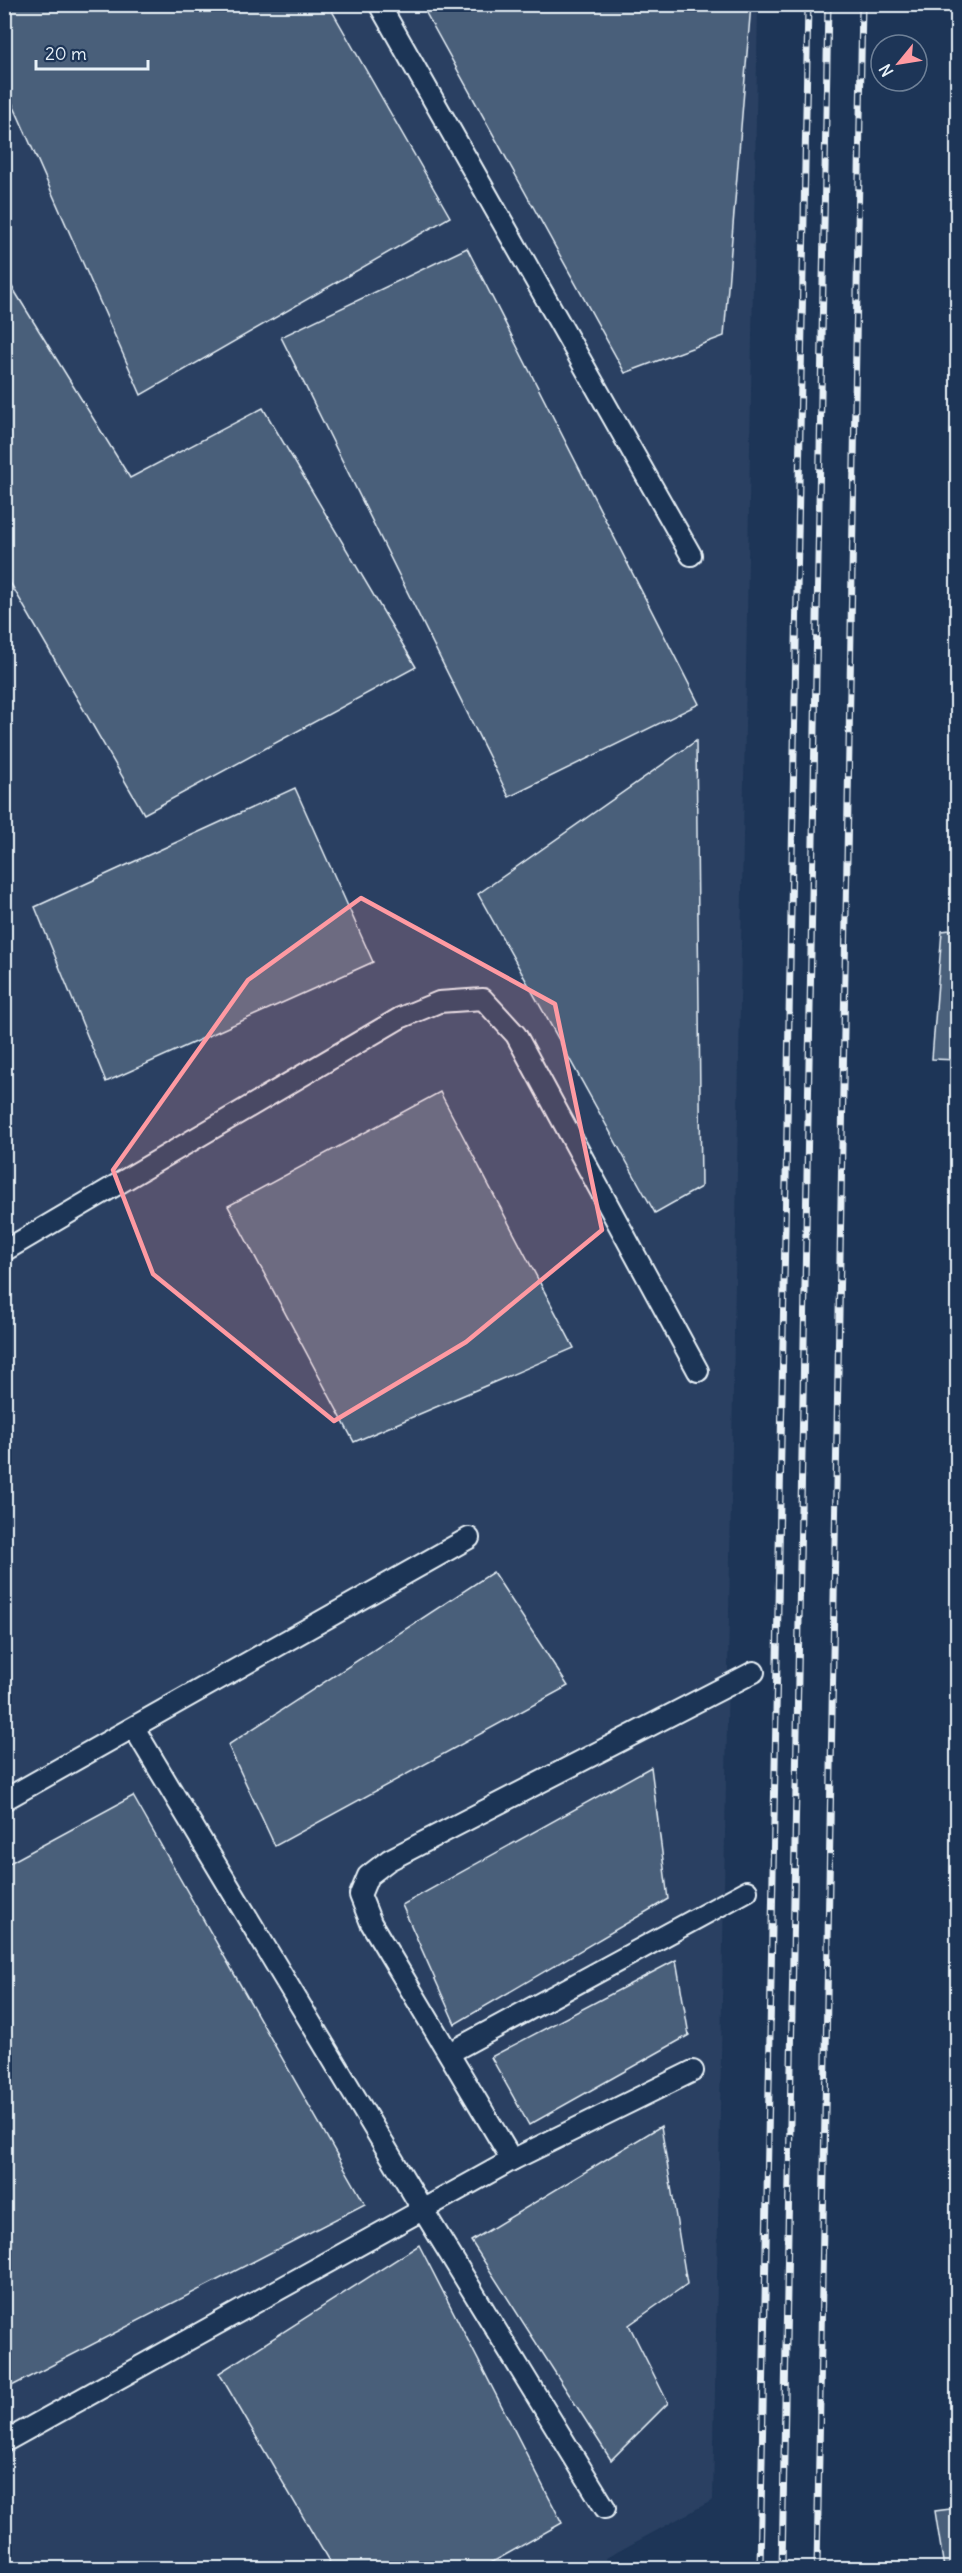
<svg xmlns="http://www.w3.org/2000/svg" width="962" height="2573" font-family="Delius,sans-serif">
<style>
.built{fill:#2a4162}
.building{fill:#495e7a;stroke:#e8f1f8;stroke-width:1.5}
.lines{fill:none;stroke-linecap:round;stroke-linejoin:round}
.service-casing{stroke:#e8f1f8;stroke-width:24}
.service{stroke:#1d3557;stroke-width:20}
.rail-casing{stroke:#e8f1f8;stroke-width:7}
.rail{stroke:#1d3557;stroke-width:4.5;stroke-dasharray:14;stroke-linecap:butt}
.marked{fill:#ff9aa2;fill-opacity:0.2;stroke:#ff9aa2;stroke-width:4.5;stroke-linejoin:round}
</style>
<rect width="100%" height="100%" fill="#1d3557"/>
<filter id="ink" filterUnits="userSpaceOnUse"><feTurbulence type="fractalNoise" baseFrequency=".0167" numOctaves="2"/><feDisplacementMap in="SourceGraphic" scale="12" xChannelSelector="R" yChannelSelector="G"/><feConvolveMatrix kernelMatrix="1 2 1 2 8 2 1 2 1" color-interpolation-filters="sRGB"/></filter>
<g filter="url(#ink)">
<polygon class="built" points="5,5 758,5 713,2500 606,2558 610,2568 5,2568"/>
<g class="building">
<polygon points="4,4 328,4 450,217 141,395 4,84"/>
<polygon points="421,4 751,4 724,336 625,373"/>
<polygon points="467,248 699,704 509,797 281,337"/>
<polygon points="4,274 130,478 263,408 416,667 144,814 4,572"/>
<polygon points="696,741 701,1187 655,1213 478,894"/>
<polygon points="295,788 373,962 106,1082 35,907"/>
<polygon points="958,929 958,1060 932,1059 942,931"/>
<polygon points="440,1092 574,1348 354,1442 228,1206"/>
<polygon points="958,1536 958,1599 954,1599"/>
<polygon points="493,1572 568,1686 275,1846 228,1745"/>
<polygon points="651,1767 668,1899 455,2024 402,1905"/>
<polygon points="133,1796 365,2204 4,2390 4,1866"/>
<polygon points="676,1960 689,2035 529,2125 491,2057"/>
<polygon points="661,2126 687,2284 629,2325 668,2403 611,2460 471,2241"/>
<polygon points="419,2245 562,2523 482,2568 333,2568 219,2373"/>
<polygon points="958,2508 958,2568 944,2568 935,2511"/>
</g>
<g class="lines">
<defs>
<g id="service">
<polyline points="379,4 691,555"/>
<polyline points="4,1251 400,1018 439,1002 483,999 516,1035 698,1371"/>
<polyline points="134,1728 423,2210 605,2508"/>
<polyline points="4,1800 469,1538"/>
<polyline points="449,2053 747,1891"/>
<polyline points="512,2160 371,1923 360,1895 368,1876 389,1860 754,1672"/>
<polyline points="4,2442 512,2160 693,2071"/>
</g>
</defs>
<use href="#service" class="service-casing"/>
<use href="#service" class="service"/>
<defs>
<g id="rail">
<polyline points="760,2568 808,4"/>
<polyline points="782,2568 828,4"/>
<polyline points="817,2568 862,4"/>
</g>
</defs>
<use href="#rail" class="rail-casing"/>
<use href="#rail" class="rail"/>
</g>
</g>
<path class="marked" d="M361,898L555,1004L602,1230L466,1342L334,1421L153,1274L113,1170L248,980Z"/>
<rect width="962" height="2573" fill="none" stroke="#1d3557" stroke-width="24"/>
<rect x="12" y="12" width="938" height="2549" fill="none" stroke="#e8f1f8" stroke-width="2" filter="url(#ink)"/>
<g transform="translate(899 63) rotate(240)"><circle r="28" fill="#1d3557" stroke="#6e8097" stroke-width="1.5"/>
<path d="M0-4.5L10 22L0 15L-10 22Z" fill="#ff9aa2"/>
<text y="-9" font-size="16" font-weight="bold" text-anchor="middle" fill="#e8f1f8">N</text>
</g>
<path d="M36 60v9h112v-9" fill="none" stroke="#e8f1f8" stroke-width="3"/>
<text x="45" y="60" font-size="18" fill="#e8f1f8" stroke="#1d3557" stroke-width="4.5" paint-order="stroke">20 m</text>
</svg>
